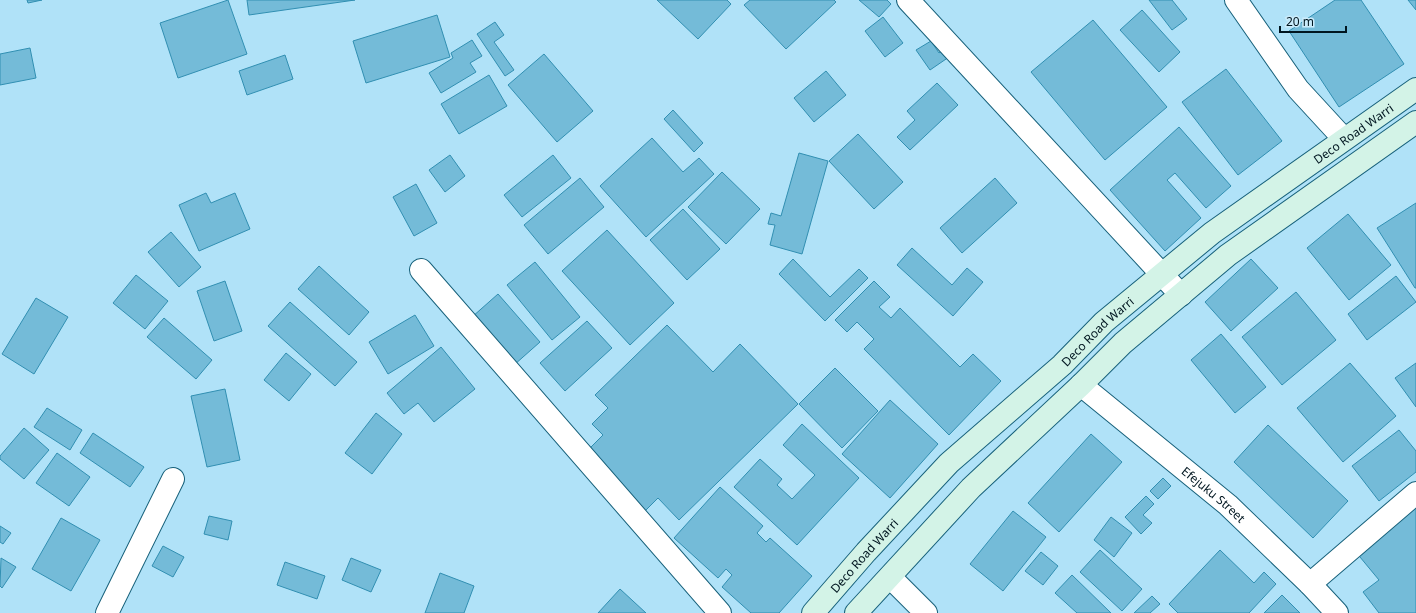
<svg xmlns="http://www.w3.org/2000/svg" width="1416" height="613" font-family="'Noto Sans',sans-serif">
<style>
.building{fill:#74bbd8;stroke:#318fb2}
.lines{fill:none;stroke-linecap:round;stroke-linejoin:round}
.street-casing{stroke:#17617b;stroke-width:24}
.secondary-casing{stroke:#17617b;stroke-width:24}
.street{stroke:#fff;stroke-width:22}
.secondary{stroke:#d3f3e7;stroke-width:22}
.labels{text-anchor:middle;dominant-baseline:central;stroke-width:3.5;stroke-linejoin:round;paint-order:stroke}
.street-label{font-size:12px;fill:#001620;stroke:#cbecfb}
</style>
<rect width="100%" height="100%" fill="#b0e2f8"/>
<g class="building">
<polygon points="27,0 42,0 28,3"/>
<polygon points="228,0 247,54 178,78 160,23"/>
<polygon points="247,0 355,0 249,15"/>
<polygon points="657,0 727,0 731,4 698,39"/>
<polygon points="750,0 834,0 836,2 786,49 744,5"/>
<polygon points="859,0 887,0 891,4 879,17"/>
<polygon points="1149,0 1172,0 1187,19 1172,30"/>
<polygon points="1335,0 1361,0 1404,64 1339,107 1289,31"/>
<polygon points="1408,0 1416,0 1416,10"/>
<polygon points="1142,10 1180,52 1159,72 1120,30"/>
<polygon points="437,15 450,57 366,83 353,41"/>
<polygon points="883,17 903,43 885,57 865,31"/>
<polygon points="1093,20 1167,107 1105,160 1031,72"/>
<polygon points="495,22 504,35 494,42 514,70 505,76 477,34"/>
<polygon points="472,40 482,56 470,63 476,72 441,93 429,73 453,58 451,53"/>
<polygon points="931,41 939,53 944,49 949,57 930,70 916,50"/>
<polygon points="30,48 36,78 0,85 0,54"/>
<polygon points="544,54 593,111 557,142 508,85"/>
<polygon points="285,55 293,79 247,95 239,71"/>
<polygon points="1226,69 1282,141 1238,175 1182,102"/>
<polygon points="826,71 846,95 814,122 794,98"/>
<polygon points="489,75 507,106 459,134 441,104"/>
<polygon points="937,83 958,105 910,150 897,137 915,120 907,111"/>
<polygon points="673,110 703,143 694,152 664,119"/>
<polygon points="1179,127 1231,186 1206,208 1175,173 1167,180 1201,218 1165,251 1110,190"/>
<polygon points="858,134 903,182 874,209 829,161"/>
<polygon points="652,138 683,172 699,158 714,174 646,237 600,186"/>
<polygon points="799,153 828,161 802,254 770,245 775,225 768,224 771,213 781,216"/>
<polygon points="450,155 465,176 445,192 429,170"/>
<polygon points="553,155 571,178 522,217 504,195"/>
<polygon points="722,172 760,209 726,244 688,207"/>
<polygon points="580,178 604,207 548,254 524,225"/>
<polygon points="995,178 1017,203 962,253 940,228"/>
<polygon points="416,184 437,223 414,236 393,197"/>
<polygon points="206,193 211,203 235,193 250,229 199,251 179,205"/>
<polygon points="1416,203 1416,288 1415,288 1377,228"/>
<polygon points="683,209 720,249 687,280 650,240"/>
<polygon points="1348,214 1391,265 1349,300 1307,248"/>
<polygon points="607,230 674,303 630,345 562,271"/>
<polygon points="171,232 201,267 179,287 148,252"/>
<polygon points="912,248 952,285 967,268 983,282 953,316 897,265"/>
<polygon points="793,259 830,297 859,269 868,278 825,321 779,274"/>
<polygon points="1251,259 1278,288 1231,331 1205,302"/>
<polygon points="535,262 580,317 552,340 507,285"/>
<polygon points="319,266 369,312 349,335 298,289"/>
<polygon points="136,275 168,301 145,329 113,303"/>
<polygon points="1396,276 1416,302 1367,340 1348,314"/>
<polygon points="225,281 242,331 214,341 197,291"/>
<polygon points="874,281 890,297 879,307 891,318 900,308 960,367 973,354 1001,381 949,435 864,349 874,339 857,322 847,332 835,320"/>
<polygon points="1296,292 1336,340 1282,385 1242,337"/>
<polygon points="498,294 540,342 514,365 472,317"/>
<polygon points="36,298 68,317 34,374 2,354"/>
<polygon points="290,302 357,362 335,386 268,326"/>
<polygon points="415,315 434,346 388,374 369,342"/>
<polygon points="164,318 212,360 196,379 147,337"/>
<polygon points="587,321 612,348 565,391 540,363"/>
<polygon points="667,325 713,372 740,344 798,404 679,520 658,498 644,512 586,452 603,435 592,424 608,408 595,395"/>
<polygon points="1221,334 1266,387 1235,413 1191,360"/>
<polygon points="441,347 475,389 434,422 418,403 404,414 387,393"/>
<polygon points="286,353 311,374 289,401 264,380"/>
<polygon points="1350,363 1396,416 1343,462 1297,408"/>
<polygon points="1416,363 1416,407 1395,378"/>
<polygon points="835,368 878,411 842,448 799,404"/>
<polygon points="225,389 240,460 207,467 191,396"/>
<polygon points="890,400 938,444 890,498 842,454"/>
<polygon points="47,408 82,430 70,450 34,427"/>
<polygon points="376,413 402,434 372,474 345,453"/>
<polygon points="802,424 859,478 797,545 734,487 760,459 782,479 777,485 792,499 815,475 783,445"/>
<polygon points="1268,425 1348,501 1313,538 1234,462"/>
<polygon points="24,428 49,450 24,479 0,459 0,456"/>
<polygon points="1399,430 1416,451 1416,472 1379,501 1352,466"/>
<polygon points="93,433 144,467 130,487 80,453"/>
<polygon points="1091,434 1122,462 1059,532 1028,503"/>
<polygon points="57,453 90,477 69,506 36,483"/>
<polygon points="1163,478 1171,486 1158,499 1150,491"/>
<polygon points="720,487 763,526 757,533 766,542 770,538 812,576 779,613 751,613 722,587 732,575 726,569 718,578 674,538"/>
<polygon points="1146,496 1154,504 1143,515 1152,523 1141,534 1125,517"/>
<polygon points="1416,503 1416,613 1379,613 1363,592 1379,580 1355,551"/>
<polygon points="1013,511 1046,537 1003,591 970,564"/>
<polygon points="209,516 232,521 228,540 204,534"/>
<polygon points="1111,517 1132,533 1114,557 1094,540"/>
<polygon points="61,518 100,540 71,591 32,569"/>
<polygon points="0,526 11,533 3,544 0,542"/>
<polygon points="163,546 184,557 173,577 152,566"/>
<polygon points="1100,550 1142,589 1122,611 1080,572"/>
<polygon points="1220,550 1254,583 1264,572 1276,584 1249,613 1178,613 1169,604"/>
<polygon points="1041,552 1058,566 1043,585 1025,571"/>
<polygon points="1,558 16,567 2,588 0,586"/>
<polygon points="351,558 381,570 371,592 342,580"/>
<polygon points="285,562 325,576 317,599 277,585"/>
<polygon points="440,573 474,586 464,613 425,613"/>
<polygon points="1072,575 1111,613 1077,613 1055,593"/>
<polygon points="620,589 646,613 598,613"/>
<polygon points="1282,595 1300,613 1264,613"/>
<polygon points="1152,596 1160,604 1150,613 1134,613"/>
</g>
<g class="lines">
<defs>
<g id="street">
<polyline points="908,0 1181,295"/>
<polyline points="1236,0 1298,89 1344,139"/>
<polyline points="421,270 720,613"/>
<path id="s1" d="M1081,385L1228,505L1310,584L1337,613"/>
<polyline points="890,577 926,613"/>
<polyline points="1310,584 1416,493"/>
<polyline points="107,613 173,479"/>
</g>
<g id="secondary">
<path id="s2" d="M813,613L866,552L949,463L1062,365L1104,322L1212,233L1416,89"/>
<polyline points="856,613 971,488 1081,385 1123,343 1228,255 1416,122"/>
</g>
</defs>
<use href="#street" class="street-casing"/>
<use href="#secondary" class="secondary-casing"/>
<use href="#street" class="street"/>
<use href="#secondary" class="secondary"/>
</g>
<g class="labels">
<g class="street-label">
<text stroke="none"><textPath href="#s2" startOffset="725">Deco Road Warri</textPath></text>
<text stroke="none"><textPath href="#s2" startOffset="401">Deco Road Warri</textPath></text>
<text stroke="none"><textPath href="#s1" startOffset="172">Efejuku Street</textPath></text>
<text stroke="none"><textPath href="#s2" startOffset="77">Deco Road Warri</textPath></text>
</g>
</g>
<path d="M1280 26v6h66v-6" fill="none" stroke="#001620" stroke-width="2"/>
<text x="1286" y="26" font-size="12" fill="#001620" stroke="#cbecfb" stroke-width="3" paint-order="stroke">20 m</text>
</svg>
